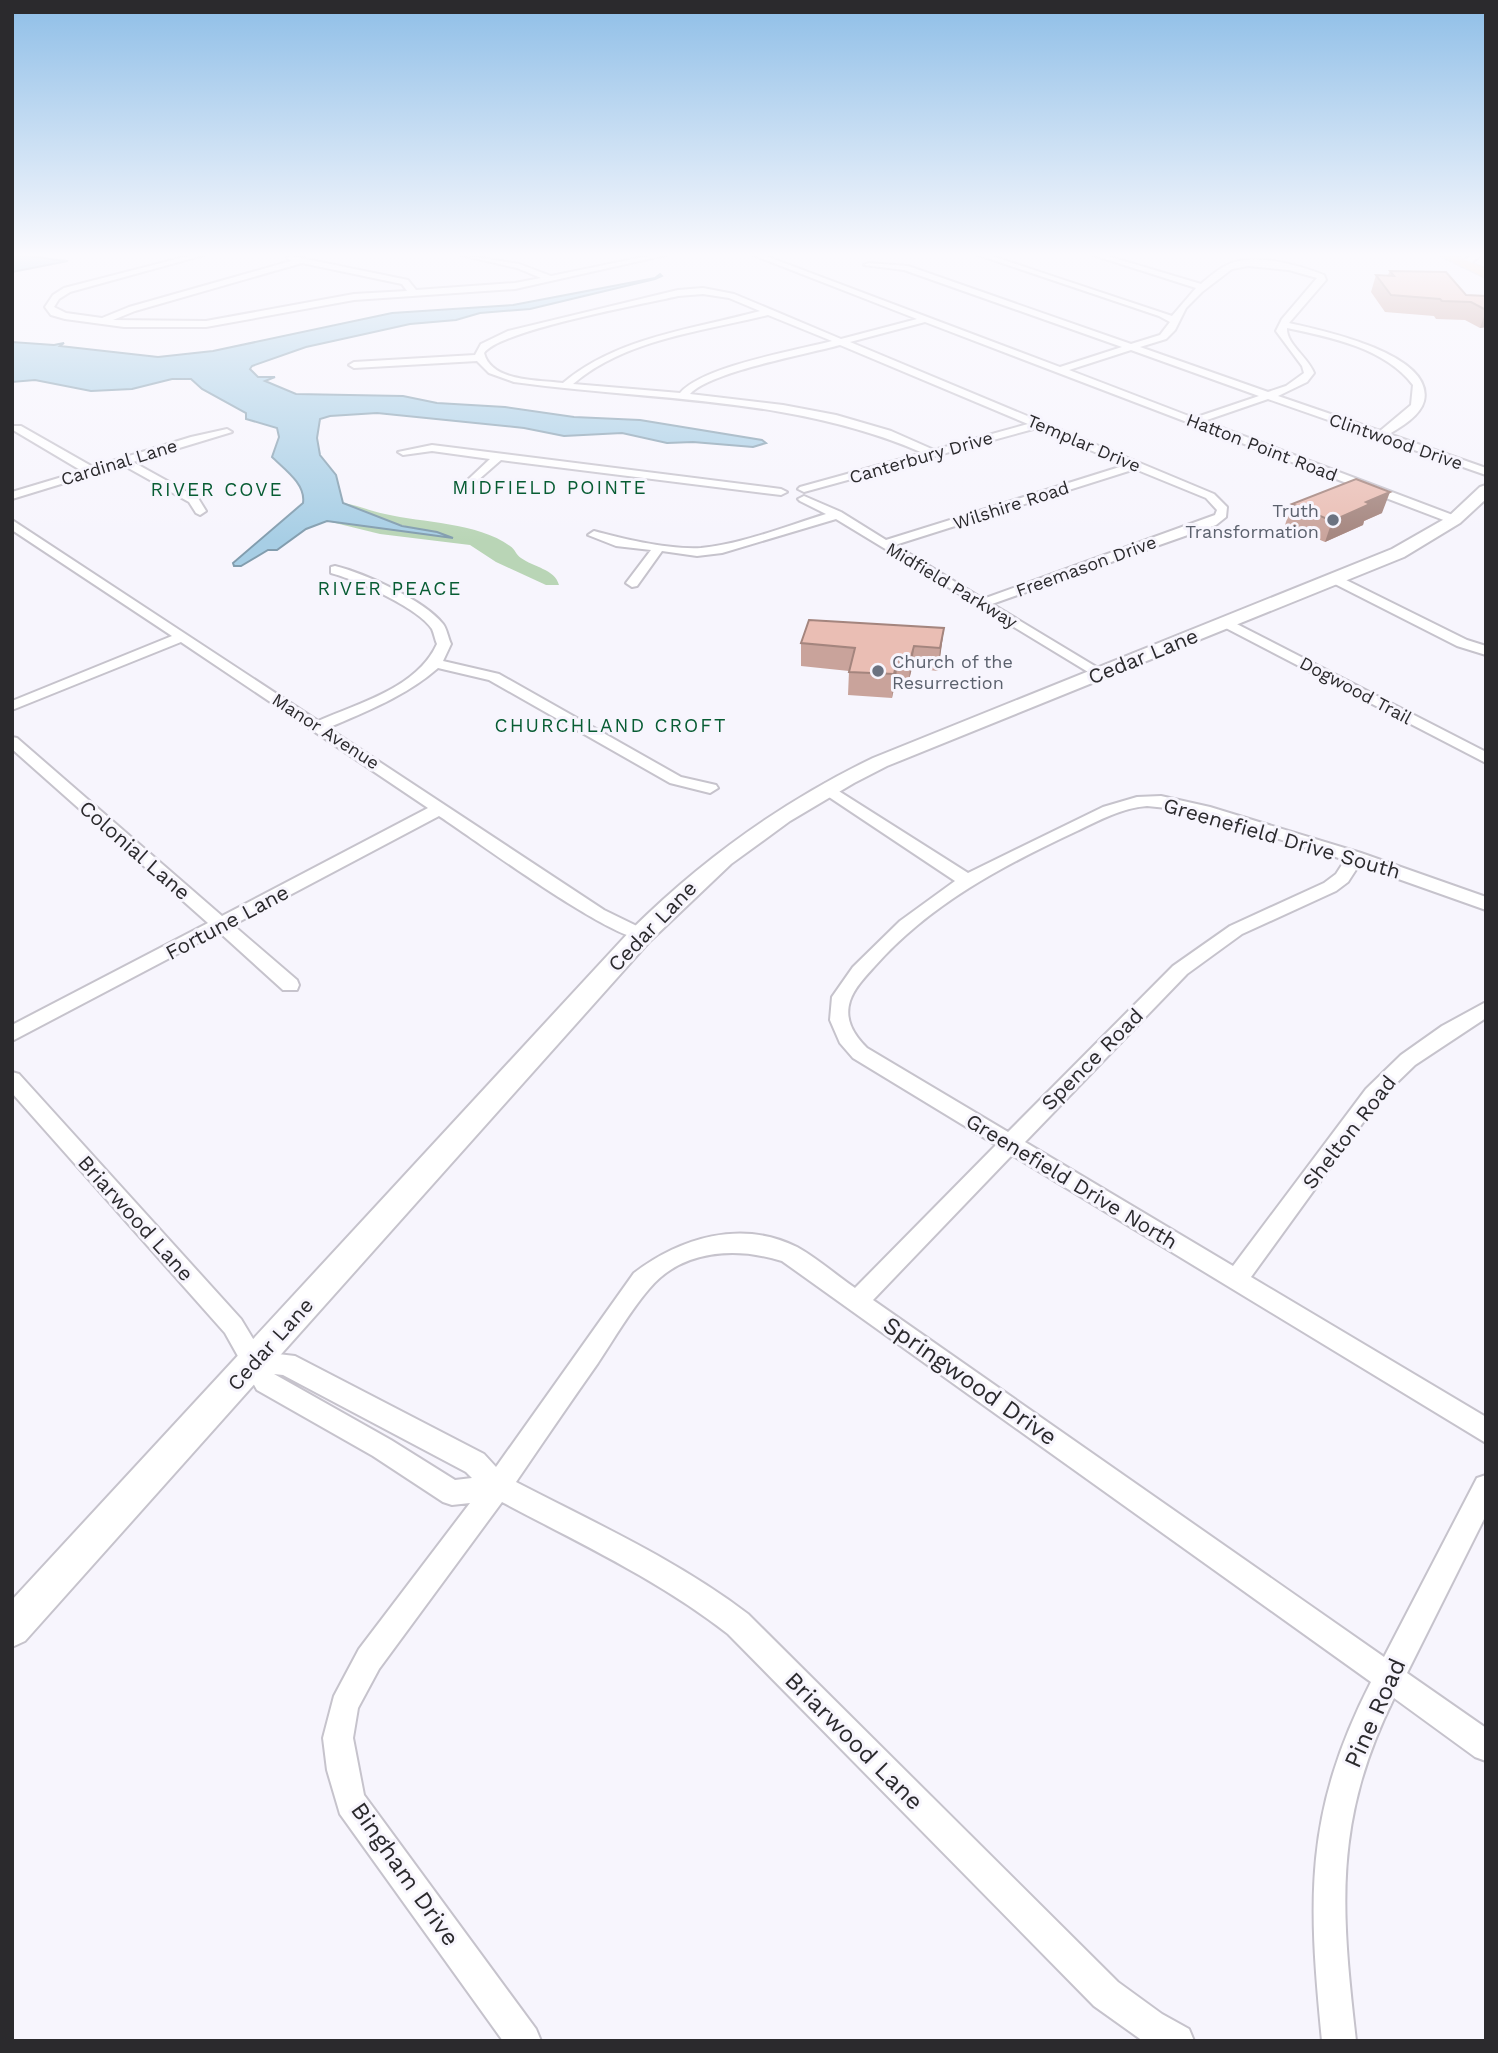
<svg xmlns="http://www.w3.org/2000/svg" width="1498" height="2053" font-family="'Work Sans',sans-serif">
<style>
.green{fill:#b9d5b6}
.water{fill:#a7cee5;stroke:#829dae;stroke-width:2}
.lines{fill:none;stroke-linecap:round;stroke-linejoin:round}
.minor-casing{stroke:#c6c3cc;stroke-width:4}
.secondary-casing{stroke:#c6c3cc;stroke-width:4}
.primary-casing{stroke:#d5d4d5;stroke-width:3}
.minor{fill:#fff;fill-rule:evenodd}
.secondary{fill:#fff;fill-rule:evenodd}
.primary{fill:#f9d6b2;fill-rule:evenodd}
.wall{fill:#c9a39b}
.shaded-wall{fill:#a4857e}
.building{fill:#eabeb4;stroke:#a4857e;stroke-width:2}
.worship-dot{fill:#6b7280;stroke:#f7f5fd;stroke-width:2.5}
.labels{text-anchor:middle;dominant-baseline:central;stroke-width:6;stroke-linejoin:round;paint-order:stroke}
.far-street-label{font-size:18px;fill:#2b2a2d;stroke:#f7f5fd}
.far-worship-label{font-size:18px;fill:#5b616d;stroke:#f7f5fd;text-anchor:end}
.far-neighbourhood-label{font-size:19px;letter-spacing:2px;fill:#075c33;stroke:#f7f5fd}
.street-label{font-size:21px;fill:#2b2a2d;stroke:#f7f5fd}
.near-street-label{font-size:24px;fill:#2b2a2d;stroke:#f7f5fd}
</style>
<rect width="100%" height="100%" fill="#f7f5fd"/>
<path class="green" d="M343,503C358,505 370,511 385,514C423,523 477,522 510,546C515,549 516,555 521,558C533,567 555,569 559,585H546L496,562L470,545L380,534L327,521L448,536L397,524Z"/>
<g class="water">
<path d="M12,255C33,255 48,260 68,261L12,272Z"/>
<path d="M660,274L662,276L655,279L530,309L480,313L456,320L410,324L365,334L306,347L252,366L250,369L258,377H275L265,381L296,394L403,396L437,403L505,407L574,417L640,420L762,440L766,443L753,447L693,442L667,443L622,433L564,436L524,428L377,413L330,416L320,419L317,438L320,455L336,475L343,503L402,526L437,532L453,538L327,521L306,529L277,550H268L241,566H234L233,563L303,503C306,484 284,469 272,457L279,437L277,428L246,419V413L202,389L191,379H172L132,389L91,391L35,380L12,382V342L54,345L64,343L60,346L158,357L213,351L392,313L513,305L655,278Z"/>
</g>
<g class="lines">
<defs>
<g id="minor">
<path d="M192,255H204L70,292L59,299L54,307L66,313L102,318L129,307L291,261L287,258L291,256L408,280L416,290L515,283L541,278L517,268L461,255L519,264L551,276L653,255H666L515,289L354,300L206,327H124L65,319L51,315L45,307L53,295L64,288ZM302,263L402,284L407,291L354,294L206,321L113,320L135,311Z"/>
<path d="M753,255H763L1060,367L1122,347L904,270L864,265L868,263L908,266L1131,344L1160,335L1170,322L1159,316L978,255H989L1172,316L1196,288L1093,255H1104L1201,284C1209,277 1218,269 1227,265C1254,252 1298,265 1324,275L1326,280L1289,323C1321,330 1435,354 1424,401C1420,416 1401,427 1389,434L1486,468V475L1268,399L1204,421L1458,517V523L1454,524L925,322L850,342L1214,494L1227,507L1226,517L1216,525L992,604L1103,671V677L1098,678L836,519L722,553L697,556L662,551L637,586L632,587L626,583L651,550L616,546L588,535L594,531C623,539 671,550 701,548C743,544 786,526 826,514L800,501L798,499L804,496L841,512L886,540L1126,465L1037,428L804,492L798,489L800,487L923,453C793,396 652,401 514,382L489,373L477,361L354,368L349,365L354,362L475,355L481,344L508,331L678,290L703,288L734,294L841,339L917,319ZM1248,266L1289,270L1317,278L1282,319L1276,331L1302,366L1304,373L1286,386L1268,392L1140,347L1166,339L1175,330L1186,308L1202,292L1232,269ZM703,294L729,298L760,311C694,329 617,337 563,383C539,380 491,382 484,353C500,330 644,304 678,296ZM768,315L832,341C794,351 704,366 680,393L573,384C625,339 704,331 768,315ZM1287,328C1330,337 1385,348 1413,385L1411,405L1380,431L1278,396L1307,382L1314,373C1308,357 1286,344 1287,328ZM840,345L1028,424L934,450L891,431L836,415L783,405L690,394C710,372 807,354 840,345ZM1131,350L1259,396L1194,418L1069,370ZM1135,469L1206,498L1217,510L1215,515L983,599L895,545Z"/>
<polygon points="1472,255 1481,255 1468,266 1462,266 1462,262"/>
<polygon points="13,426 21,426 93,467 191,437 227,429 232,432 133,462 198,498 206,511 200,515 196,513 189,502 123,465 12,499 12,492 82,471 13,430"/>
<polygon points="432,445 781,489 787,492 781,495 501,460 461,495 455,492 457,490 490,459 432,451 403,455 398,452"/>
<path d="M12,520L318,721C359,703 417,688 437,644C435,640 434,633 432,629C419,608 354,579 331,573V567L335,566C364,573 424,600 443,624C447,629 448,638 451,644L443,661L499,674L681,777L716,785L718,788L710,793L670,783L489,680L438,668C406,696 367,711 328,728L604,910L647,931L650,935L647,939C620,947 470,836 439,816L233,925L297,980L299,985L297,990H283L219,932L12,1041V1025L208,923L12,749V737L17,738L222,916L428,808L181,642L12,710V701L172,636L12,530Z"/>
<polygon points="1336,575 1467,640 1486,646 1486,655 1457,646 1331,582 1331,576"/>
<polygon points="1227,619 1486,752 1486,763 1222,626 1220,623"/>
<path d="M826,783L968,873L1103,807L1137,797L1161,796L1210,807L1361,853L1486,897V910L1359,865L1348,882L1336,891L1242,934L1187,974L1025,1142L1233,1266L1366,1089L1401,1055L1442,1026L1486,1002V1018L1415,1065L1380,1099L1251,1277L1486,1417V1443L1012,1155L873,1300L1384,1657L1477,1478L1486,1475V1515L1407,1673L1486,1728V1761L1475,1757L1394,1698C1333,1821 1341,1909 1356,2041H1322C1308,1899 1304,1813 1371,1682L782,1261C737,1247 682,1249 649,1289C630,1311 614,1339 598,1363C570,1403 543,1442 516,1482C595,1523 677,1560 748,1614L1118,1982L1162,2014L1189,2029L1194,2041H1143L1094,2006L728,1634C659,1580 579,1543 502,1502L379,1669L358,1708L353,1738L364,1795L536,2029L541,2041H503L340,1814L327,1770L323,1738L334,1696L359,1649L470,1503L452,1505L443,1502L373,1456L257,1390L225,1333L12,1093V1072L19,1074L241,1319L261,1352L295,1356L484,1454L496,1467L634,1273C680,1238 741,1219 797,1247C817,1258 836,1275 855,1288L996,1145L853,1058L840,1043L830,1020L832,997L853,967L900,921L955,881L820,791L818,788ZM1147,806L1187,810L1345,860L1336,874L1324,883L1230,926L1173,966L1008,1132L867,1048C854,1035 844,1020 850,1001C854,988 866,976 875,966C930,904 1002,866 1077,831C1100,820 1121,808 1147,806ZM274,1374L283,1375L466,1472L472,1478L455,1480L391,1440Z"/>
</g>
<path id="secondary" d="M1486,485V499L1460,523L1404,557L887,766L854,783L790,821L731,864L650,941L25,1641L12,1647V1600L632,929C704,858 782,802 873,758L1392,549L1448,517L1480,487Z"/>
<polygon id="primary" points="1439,255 1454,255 1486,269 1486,278"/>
</defs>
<use href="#minor" class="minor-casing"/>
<use href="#secondary" class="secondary-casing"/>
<use href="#primary" class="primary-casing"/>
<use href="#minor" class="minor"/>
<use href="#secondary" class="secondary"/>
<use href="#primary" class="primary"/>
</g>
<g class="wall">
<polygon points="1390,271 1466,295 1486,296 1486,327 1480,328 1465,320 1436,319 1434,316 1385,312 1371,292 1376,275 1388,275"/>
<polygon points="1292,504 1382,513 1364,521 1363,525 1325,542 1285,525"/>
<polygon points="944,628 938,671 912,668 909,680 896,679 892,698 848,695 849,671 801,666 801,643"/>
</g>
<g class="shaded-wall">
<polygon points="1486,311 1486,327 1480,328"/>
<polygon points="1390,492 1382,513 1364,521 1363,525 1325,542 1332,521 1366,502"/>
<polygon points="944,628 941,651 938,671 940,648"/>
<polygon points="914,646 912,668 909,680 911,657"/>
<polygon points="898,656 896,679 892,698 894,674"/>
</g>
<g class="building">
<polygon points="1390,271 1446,272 1466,295 1486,296 1486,310 1471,302 1442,301 1440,299 1391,295 1376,275 1394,276"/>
<polygon points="1356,479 1390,492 1366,502 1370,504 1332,521 1292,504"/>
<polygon points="809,620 944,628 940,648 914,646 911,657 898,656 894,674 849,672 855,648 801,643"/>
</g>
<linearGradient id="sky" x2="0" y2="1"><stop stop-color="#8ebee7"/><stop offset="0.47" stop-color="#fbfafe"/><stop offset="1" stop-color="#fbfafe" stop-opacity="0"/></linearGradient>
<rect width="1498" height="542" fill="url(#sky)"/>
<g class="worship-dot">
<circle cx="1333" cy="520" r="7"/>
<circle cx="878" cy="671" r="7"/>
</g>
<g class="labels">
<g class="far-street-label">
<text transform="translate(1396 441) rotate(19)">Clintwood Drive</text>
<text transform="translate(1084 443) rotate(23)">Templar Drive</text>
<text transform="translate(1262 447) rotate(21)">Hatton Point Road</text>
<text transform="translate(921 457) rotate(-16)">Canterbury Drive</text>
<text transform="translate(119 462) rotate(-17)">Cardinal Lane</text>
<text transform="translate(1011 505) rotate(-18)">Wilshire Road</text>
<text transform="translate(1086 566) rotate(-20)">Freemason Drive</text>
<text transform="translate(952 585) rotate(31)">Midfield Parkway</text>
<text transform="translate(1356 690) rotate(28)">Dogwood Trail</text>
<text transform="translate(326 731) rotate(33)">Manor Avenue</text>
</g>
<g class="far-worship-label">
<text x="1319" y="510">Truth<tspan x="1319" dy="21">Transformation</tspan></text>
<text x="892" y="661" text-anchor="start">Church of the<tspan x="892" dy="21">Resurrection</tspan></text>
</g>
<g class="far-neighbourhood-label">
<text x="550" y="487">MIDFIELD POINTE</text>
<text x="217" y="489">RIVER COVE</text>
<text x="390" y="588">RIVER PEACE</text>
<text x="611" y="725">CHURCHLAND CROFT</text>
</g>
<g class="street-label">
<text transform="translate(1143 656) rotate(-22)">Cedar Lane</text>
<text transform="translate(1282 838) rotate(16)">Greenefield Drive South</text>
<text transform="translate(135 850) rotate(41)">Colonial Lane</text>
<text transform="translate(227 922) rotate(-28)">Fortune Lane</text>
<text transform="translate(652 926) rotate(-46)">Cedar Lane</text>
<text transform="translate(1092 1059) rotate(-45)">Spence Road</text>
<text transform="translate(1349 1132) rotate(-52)">Shelton Road</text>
<text transform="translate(1072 1181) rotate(31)">Greenefield Drive North</text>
<text transform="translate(136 1218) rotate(48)">Briarwood Lane</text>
<text transform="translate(270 1344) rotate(-48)">Cedar Lane</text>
</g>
<g class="near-street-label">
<text transform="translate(970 1381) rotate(35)">Springwood Drive</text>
<text transform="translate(1375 1713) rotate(-66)">Pine Road</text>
<text transform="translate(854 1741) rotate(45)">Briarwood Lane</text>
<text transform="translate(405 1874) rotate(55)">Bingham Drive</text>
</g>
</g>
<rect width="1498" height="2053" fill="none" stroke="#2b2a2d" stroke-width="28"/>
</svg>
